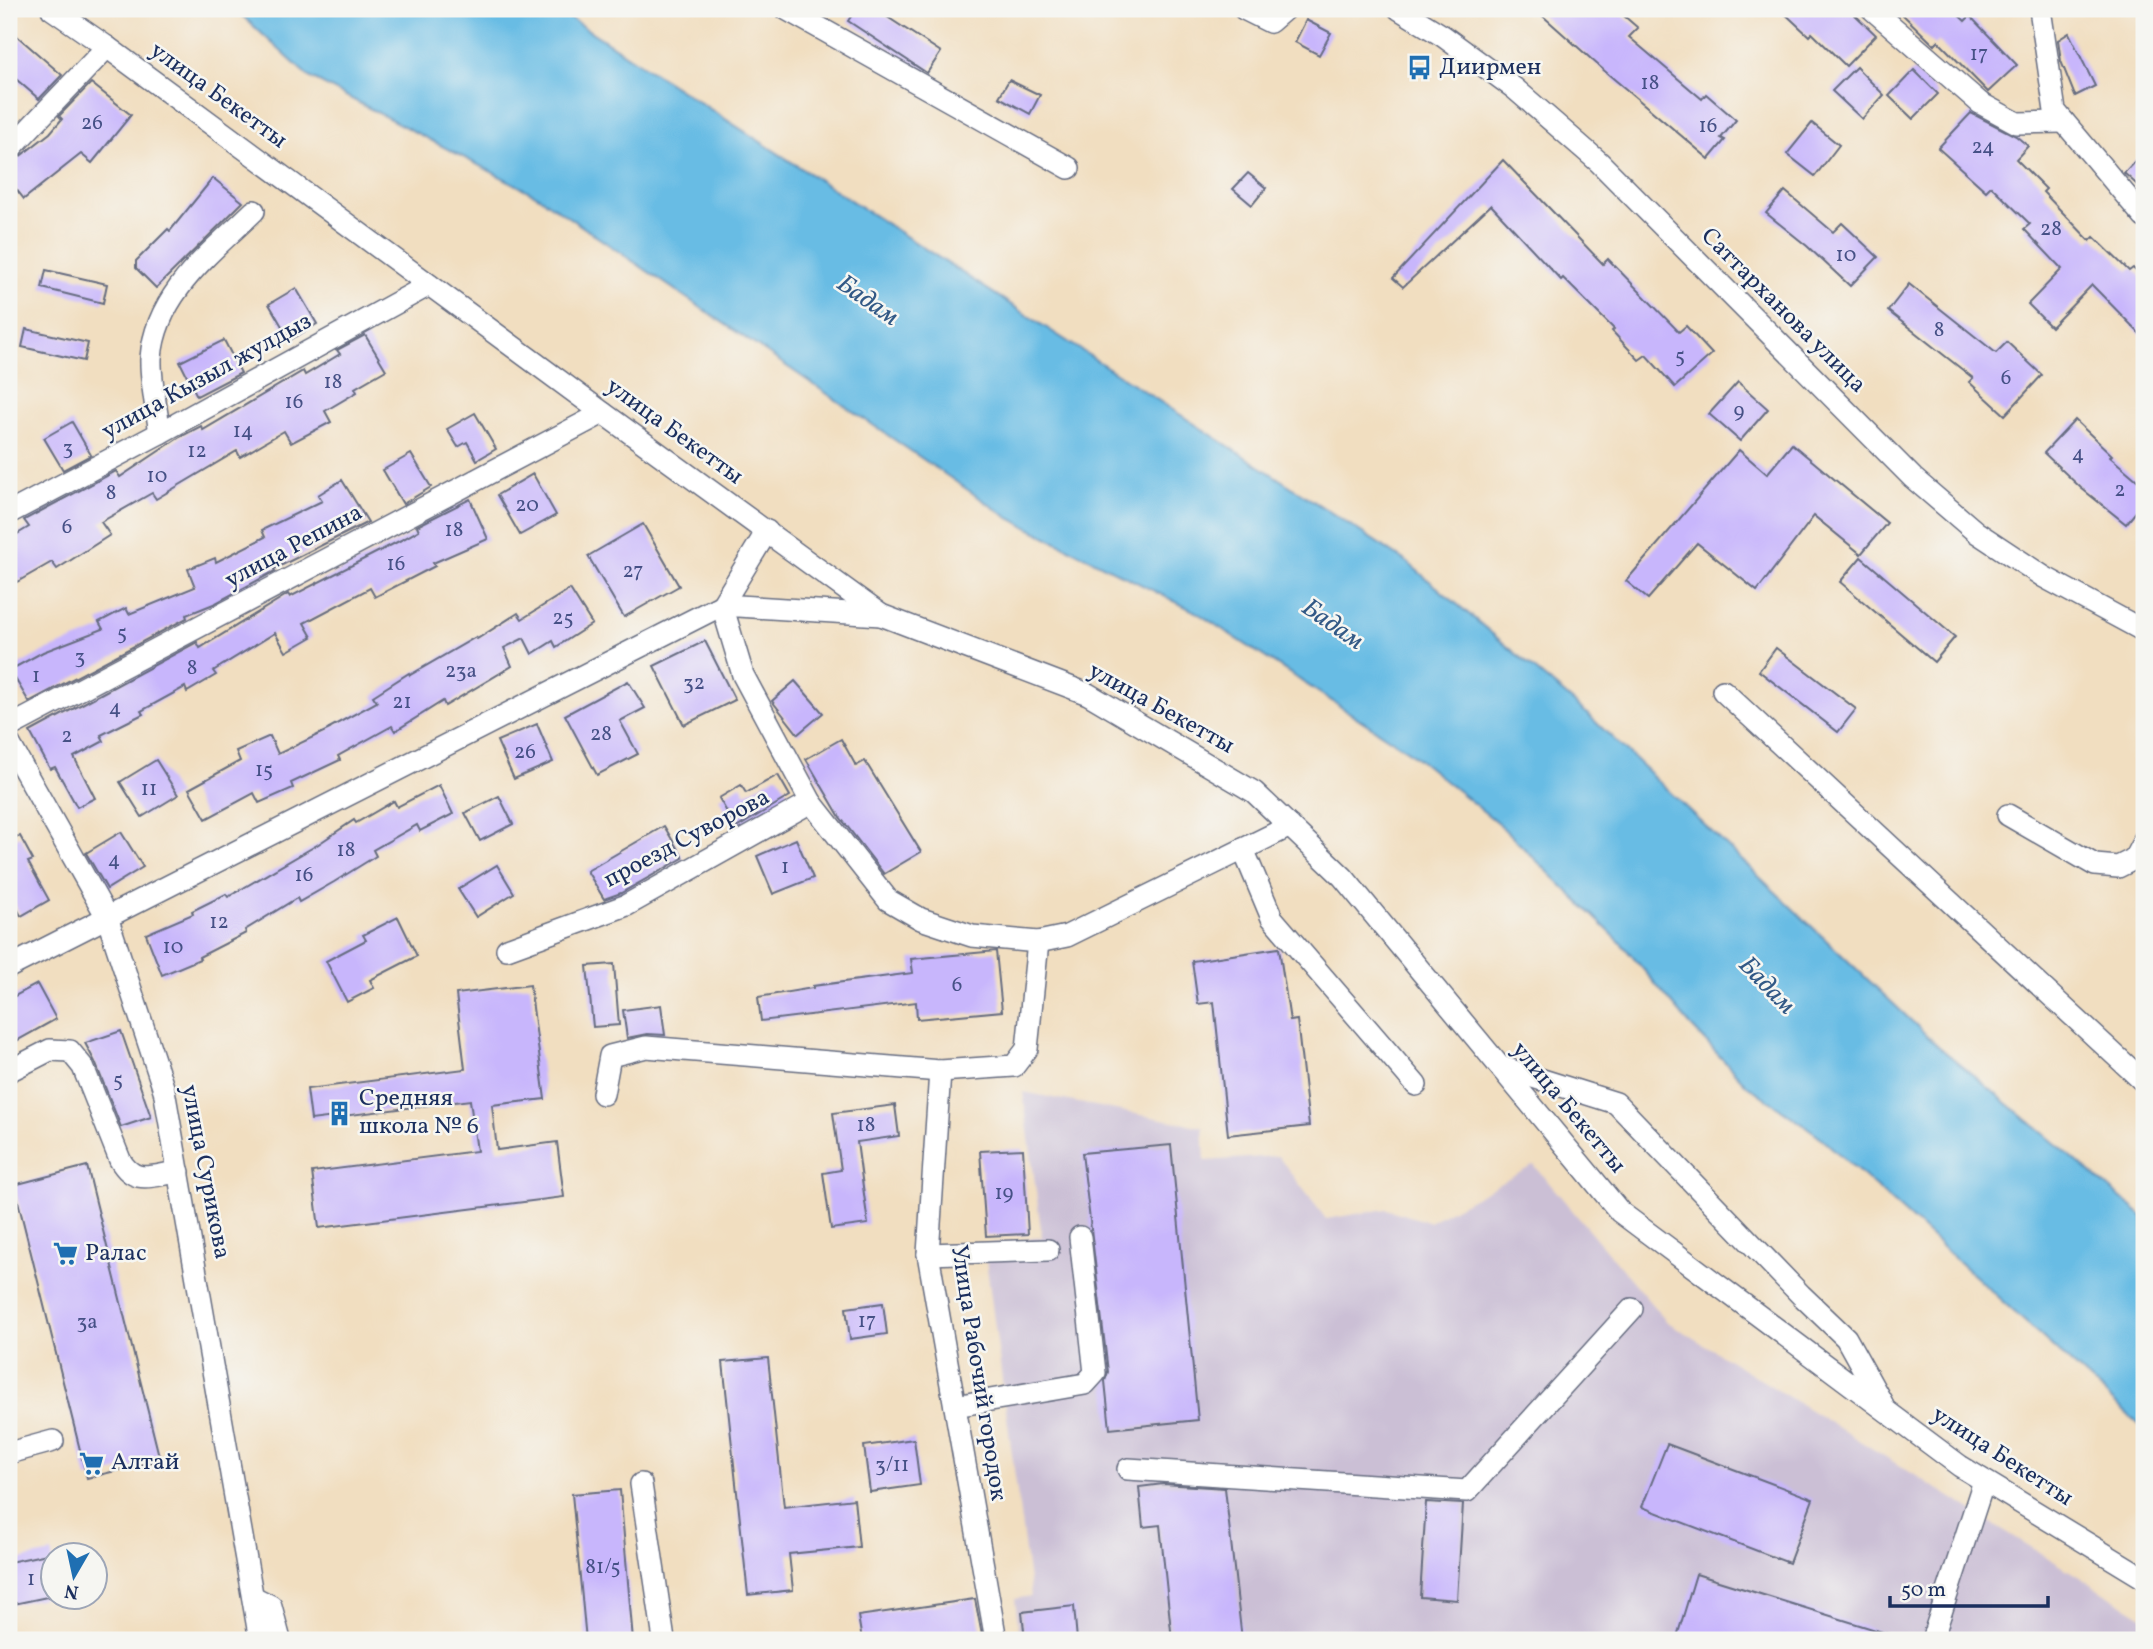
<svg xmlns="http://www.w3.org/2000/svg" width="2153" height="1649" font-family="Vollkorn,serif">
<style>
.industrial{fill:#cbbfd5}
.water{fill:#67bce4;stroke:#4176a1;stroke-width:2}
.building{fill:#c8b6fc}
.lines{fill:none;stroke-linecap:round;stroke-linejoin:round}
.minor-casing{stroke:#666c80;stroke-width:24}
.minor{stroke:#fff;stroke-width:21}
.labels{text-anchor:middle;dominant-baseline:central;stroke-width:5;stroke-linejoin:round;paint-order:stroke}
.number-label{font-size:21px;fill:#465186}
.poi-label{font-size:24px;fill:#1b2f5e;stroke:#f6f6f2;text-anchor:start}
.street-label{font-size:24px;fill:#1b2f5e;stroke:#f6f6f2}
.water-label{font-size:26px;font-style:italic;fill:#325986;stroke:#f6f6f2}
</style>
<rect width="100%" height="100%" fill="#f6f6f2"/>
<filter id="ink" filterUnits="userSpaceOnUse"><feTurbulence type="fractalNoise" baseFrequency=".0143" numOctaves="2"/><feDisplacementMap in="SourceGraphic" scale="14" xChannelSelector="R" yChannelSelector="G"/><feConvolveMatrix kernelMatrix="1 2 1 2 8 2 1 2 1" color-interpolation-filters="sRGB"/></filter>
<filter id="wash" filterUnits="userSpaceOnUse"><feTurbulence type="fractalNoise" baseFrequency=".00686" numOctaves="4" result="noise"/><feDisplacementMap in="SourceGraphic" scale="28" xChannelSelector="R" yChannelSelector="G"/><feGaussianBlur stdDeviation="1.57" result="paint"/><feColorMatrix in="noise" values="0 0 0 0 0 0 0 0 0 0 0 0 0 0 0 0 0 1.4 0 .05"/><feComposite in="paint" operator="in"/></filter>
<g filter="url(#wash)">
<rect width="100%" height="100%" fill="#f1dec0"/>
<polygon class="industrial" points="1023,1092 1203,1127 1205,1161 1278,1156 1326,1219 1386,1209 1429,1222 1534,1165 1666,1321 2144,1617 2144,1640 1020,1640 1015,1599 1031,1596 984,1245 1042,1237"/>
<polygon class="water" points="235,9 556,9 1407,562 1584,711 1938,1046 2144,1217 2144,1429 1818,1135 1747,1085 1691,1026 1621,943 1498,823 1408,751 1196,612 1009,518 536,195 309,77"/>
<g id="blocks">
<g class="building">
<polygon points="856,9 875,9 941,52 927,73 848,21"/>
<polygon points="1535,9 1616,9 1638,28 1629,37 1702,99 1706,94 1736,120 1721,138 1725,140 1709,159 1608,74"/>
<polygon points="1780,9 1849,9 1876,35 1846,66 1812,33 1809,36"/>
<polygon points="1897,9 1952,9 1965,21 1970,16 2017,65 1988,92 1938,41 1934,45"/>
<polygon points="1306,20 1331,33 1319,55 1295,42"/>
<polygon points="9,29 62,75 39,99 9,73"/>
<polygon points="2069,33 2095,86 2075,96 2061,61 2058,40"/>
<polygon points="1856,67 1884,95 1862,119 1832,91"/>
<polygon points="1914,70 1938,94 1913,119 1889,96"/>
<polygon points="1009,80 1040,95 1030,114 999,97"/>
<polygon points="91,83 131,115 92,163 81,154 24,199 9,180 9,165 50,133 62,119 59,116"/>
<polygon points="1971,113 2016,136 2028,146 2016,159 2046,189 2043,192 2090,241 2094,237 2129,271 2133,268 2144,279 2144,338 2092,285 2051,327 2028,304 2062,269 2024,229 2030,224 1991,186 1986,191 1938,148"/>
<polygon points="1812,123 1839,145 1815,176 1787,154"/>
<polygon points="2144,151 2144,191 2124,173"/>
<polygon points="1503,160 1603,264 1608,259 1679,332 1686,326 1712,354 1675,387 1646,355 1639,360 1612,331 1614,329 1563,278 1561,280 1491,205 1403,287 1393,278"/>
<polygon points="1248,173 1266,188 1252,205 1233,189"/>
<polygon points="213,178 243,202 156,288 136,268 136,261 168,229 170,231"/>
<polygon points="1785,191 1833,232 1842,223 1878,257 1850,286 1807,246 1766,213"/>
<polygon points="46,270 107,284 103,303 42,288"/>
<polygon points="1909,284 1996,353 2007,342 2042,375 2005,415 1969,382 1973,378 1888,311"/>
<polygon points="296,288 317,324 290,340 269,304"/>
<polygon points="26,329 88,343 84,361 22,347"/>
<polygon points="365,335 386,370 355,388 357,392 325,411 331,422 291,443 284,431 240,457 237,451 156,499 152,493 101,522 110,535 57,569 52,562 17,582 9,568 9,539 29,527 24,520 116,471 120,477 180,437 201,426 203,430 303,371 305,375 340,354 337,350"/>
<polygon points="224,340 241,373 197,396 180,362"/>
<polygon points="1738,382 1768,409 1740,441 1709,414"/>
<polygon points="475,413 496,449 477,460 467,442 458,447 447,429"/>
<polygon points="2075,420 2112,455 2110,457 2144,486 2144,502 2126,524 2081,488 2044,453"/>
<polygon points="72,422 91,455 63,470 44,438"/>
<polygon points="1792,444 1887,523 1861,554 1814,516 1757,591 1697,543 1648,599 1626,581 1739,450 1767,474"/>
<polygon points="411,454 431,487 403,504 383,470"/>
<polygon points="533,474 556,515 520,535 497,495"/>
<polygon points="342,480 368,522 274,569 275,571 216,603 186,615 187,618 29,702 10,670 43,652 103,629 99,622 126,608 129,614 195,587 188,569 215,558 216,562 265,537 262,530 322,501 318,495"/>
<polygon points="470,499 488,539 433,563 435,566 375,597 370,588 304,623 312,637 286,652 275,633 213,671 216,675 187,692 185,687 141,711 143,714 101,735 104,741 74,757 95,798 77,807 55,767 50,769 30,732 197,642 200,648 288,594 290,597 405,538 419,530 417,526"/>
<polygon points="643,524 679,586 624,617 588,556"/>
<polygon points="1861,557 1955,637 1934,662 1840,582"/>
<polygon points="570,589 592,624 556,647 553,641 532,654 524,638 504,648 512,666 445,706 443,701 395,731 392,726 338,756 340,760 291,783 293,788 259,803 254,793 206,819 189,789 240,761 236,751 270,736 278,754 330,729 329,728 377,702 373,696 409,673 410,675 476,637 477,639 518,613 522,619"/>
<polygon points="705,641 735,700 684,725 654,666"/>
<polygon points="1776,648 1856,709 1838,732 1759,671"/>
<polygon points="628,681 645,708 620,721 638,754 597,775 565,715"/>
<polygon points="795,681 823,713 798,734 772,701"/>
<polygon points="537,724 553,762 514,779 497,741"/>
<polygon points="841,739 856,766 865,761 921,852 884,874 840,817 806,759"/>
<polygon points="156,760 178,795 142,817 120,782"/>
<polygon points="778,775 790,796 736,828 719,798 741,785 746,793"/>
<polygon points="439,785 453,814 420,831 417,825 373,850 376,856 334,882 299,902 297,898 245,930 246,933 199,957 200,959 162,975 146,934 193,914 192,911 226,894 228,897 317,845 354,820 356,823 394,801 397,807"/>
<polygon points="499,796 513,824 480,841 465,813"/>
<polygon points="664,826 683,858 621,893 604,899 587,871"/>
<polygon points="121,832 143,867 107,889 86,853"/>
<polygon points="20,836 33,860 28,862 49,900 21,916 9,893 9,841"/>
<polygon points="796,839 813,878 773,894 757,856"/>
<polygon points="497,865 514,893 476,917 458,889"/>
<polygon points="398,917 417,956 370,980 374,988 347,1002 326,961 366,940 363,935"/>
<polygon points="1279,948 1290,1021 1297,1020 1309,1126 1228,1135 1214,1002 1198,1004 1192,961"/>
<polygon points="996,951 1002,1011 917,1019 916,1002 761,1021 758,997 813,988 813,986 913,973 911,959"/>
<polygon points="614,964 619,1025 593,1027 587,966"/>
<polygon points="37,984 56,1019 9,1045 9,999"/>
<polygon points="530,985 545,1099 492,1105 497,1150 557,1142 564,1197 319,1228 312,1172 477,1151 470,1100 311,1120 307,1089 465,1069 456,994"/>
<polygon points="661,1005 665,1035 647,1034 627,1038 623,1010"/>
<polygon points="121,1031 151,1117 121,1127 95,1062 85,1043"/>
<polygon points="895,1105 899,1136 857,1142 868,1224 831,1229 823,1173 841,1170 833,1113"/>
<polygon points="1171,1145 1198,1420 1110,1429 1105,1381 1108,1372 1082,1153"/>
<polygon points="1023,1149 1028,1234 986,1236 980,1151"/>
<polygon points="87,1166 160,1460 87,1478 14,1185"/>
<polygon points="883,1303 887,1334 850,1339 846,1308"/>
<polygon points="768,1358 784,1507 854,1499 859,1547 789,1554 793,1590 748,1595 723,1362"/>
<polygon points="914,1439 920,1485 870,1492 864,1446"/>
<polygon points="1667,1444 1813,1499 1789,1563 1642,1507"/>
<polygon points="1163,1484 1225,1488 1242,1640 1172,1640 1160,1525 1143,1527 1139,1487"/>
<polygon points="620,1490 633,1640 586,1640 572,1494"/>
<polygon points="1426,1502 1463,1504 1457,1600 1420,1597"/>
<polygon points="52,1553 52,1596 9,1605 9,1562"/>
<polygon points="1696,1574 1895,1636 1894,1640 1676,1640"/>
<polygon points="975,1599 983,1640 862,1640 858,1616"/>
<polygon points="1074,1606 1077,1640 1025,1640 1022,1612"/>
</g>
</g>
</g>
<g filter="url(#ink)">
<use href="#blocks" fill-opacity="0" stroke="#666c80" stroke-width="2"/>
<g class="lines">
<defs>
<g id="minor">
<polyline points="52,9 107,47 603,413 881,615 1088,694 1254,792 1343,877 1620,1212 1960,1466 2144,1578"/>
<polyline points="786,9 1069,168"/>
<polyline points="1244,9 1270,22 1285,9"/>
<polyline points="1399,9 1443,36 1514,88 1599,162 1913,478 1976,532 2044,577 2144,631"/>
<polyline points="1872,9 1980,103 2017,123 2064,122"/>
<polyline points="2040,9 2055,111 2144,217"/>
<polyline points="9,150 107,47"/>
<path d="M160,433C157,412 150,379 151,358C156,293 211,253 254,211"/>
<polyline points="9,513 160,433 429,285"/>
<polyline points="767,531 722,605 743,675 811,802 888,900 921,919 972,936 1038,942 1067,936 1290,826"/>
<polyline points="1723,691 2144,1082"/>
<polyline points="9,727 603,413"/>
<polyline points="9,743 107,917 164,1090 260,1640"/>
<polyline points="2008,815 2095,865 2118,867 2134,859 2144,840"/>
<polyline points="1243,849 1272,918 1416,1085"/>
<polyline points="507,949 627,905 811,802"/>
<polyline points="9,967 722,605 881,615"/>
<polyline points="1501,1067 1616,1103 1801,1295 1846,1338 1882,1403"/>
<path d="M9,1071L50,1050L70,1051L83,1067L120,1160C135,1186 152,1175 179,1172"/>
<polyline points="940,1071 928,1254 996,1640"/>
<polyline points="603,1094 610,1056 646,1047 940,1071 1014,1066 1027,1049 1038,942"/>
<polyline points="928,1254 1048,1250"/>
<polyline points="955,1406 1085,1384 1095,1373 1080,1237"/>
<polyline points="9,1453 53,1441"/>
<polyline points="1128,1469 1467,1491 1632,1309"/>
<polyline points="641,1484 664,1640"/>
<polyline points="253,1597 271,1606 280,1640"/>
<polyline points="1932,1640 1984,1481"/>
</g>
</defs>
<use href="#minor" class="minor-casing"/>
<use href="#minor" class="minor"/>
</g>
</g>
<defs>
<symbol id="bus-bare" viewBox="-9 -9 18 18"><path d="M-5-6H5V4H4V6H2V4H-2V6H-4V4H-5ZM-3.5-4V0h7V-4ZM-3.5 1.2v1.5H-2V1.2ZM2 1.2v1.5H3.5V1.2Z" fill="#1f6fb2" stroke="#f6f6f2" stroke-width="2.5" paint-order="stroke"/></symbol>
<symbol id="building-bare" viewBox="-9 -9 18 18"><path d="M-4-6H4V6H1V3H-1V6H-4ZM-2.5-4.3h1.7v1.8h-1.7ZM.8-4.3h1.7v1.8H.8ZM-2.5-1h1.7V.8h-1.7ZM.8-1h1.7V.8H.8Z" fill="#1f6fb2" stroke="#f6f6f2" stroke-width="2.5" paint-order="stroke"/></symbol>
<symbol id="supermarket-bare" viewBox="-9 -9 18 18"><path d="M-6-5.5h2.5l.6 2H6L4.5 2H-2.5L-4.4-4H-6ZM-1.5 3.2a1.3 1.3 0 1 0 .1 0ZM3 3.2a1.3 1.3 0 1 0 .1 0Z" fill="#1f6fb2" stroke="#f6f6f2" stroke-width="2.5" paint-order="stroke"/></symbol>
</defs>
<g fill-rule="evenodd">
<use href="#bus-bare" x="1402" y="50" width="35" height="35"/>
<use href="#building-bare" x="322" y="1096" width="35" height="35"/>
<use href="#supermarket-bare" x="48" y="1236" width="35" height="35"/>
<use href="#supermarket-bare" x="74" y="1446" width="35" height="35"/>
</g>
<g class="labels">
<g class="number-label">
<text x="1979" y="54">17</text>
<text x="1650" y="83">18</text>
<text x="92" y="123">26</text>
<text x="1708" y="126">16</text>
<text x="1983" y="147">24</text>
<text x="2051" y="229">28</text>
<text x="1846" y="255">10</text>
<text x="1939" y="330">8</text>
<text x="1680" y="356">5</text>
<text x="2006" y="378">6</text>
<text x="333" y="382">18</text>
<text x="294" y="402">16</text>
<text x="1739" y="411">9</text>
<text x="243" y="431">14</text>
<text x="68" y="448">3</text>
<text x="197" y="451">12</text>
<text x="2078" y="454">4</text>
<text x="157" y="476">10</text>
<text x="2120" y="490">2</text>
<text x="111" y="493">8</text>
<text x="527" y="505">20</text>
<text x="67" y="527">6</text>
<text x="454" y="530">18</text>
<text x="396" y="564">16</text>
<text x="633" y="571">27</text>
<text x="563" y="618">25</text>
<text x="122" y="633">5</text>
<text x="80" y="657">3</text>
<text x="192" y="668">8</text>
<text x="461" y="671">23а</text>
<text x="36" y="676">1</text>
<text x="694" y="683">32</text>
<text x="402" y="702">21</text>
<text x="115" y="708">4</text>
<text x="601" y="734">28</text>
<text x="67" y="736">2</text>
<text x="525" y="752">26</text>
<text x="264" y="770">15</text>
<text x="149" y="789">11</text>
<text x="346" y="850">18</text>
<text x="114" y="860">4</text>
<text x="785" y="867">1</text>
<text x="304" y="875">16</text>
<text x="219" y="922">12</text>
<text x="173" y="947">10</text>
<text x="957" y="985">6</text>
<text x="118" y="1080">5</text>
<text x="866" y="1125">18</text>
<text x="1004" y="1193">19</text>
<text x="867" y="1321">17</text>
<text x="87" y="1322">3а</text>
<text x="892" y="1465">3/11</text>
<text x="603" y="1567">81/5</text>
<text x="31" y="1579">1</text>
</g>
<g class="poi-label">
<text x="1439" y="68">Диирмен</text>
<text x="359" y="1099">Средняя<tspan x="359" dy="28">школа № 6</tspan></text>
<text x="85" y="1254">Ралас</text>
<text x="111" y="1463">Алтай</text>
</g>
<g class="street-label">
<text transform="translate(218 96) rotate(36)">улица Бекетты</text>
<text transform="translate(1783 311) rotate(45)">Саттарханова улица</text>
<text transform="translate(207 377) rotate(-29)">улица Кызыл жулдыз</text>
<text transform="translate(674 432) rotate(36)">улица Бекетты</text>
<text transform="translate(294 547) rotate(-28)">улица Репина</text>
<text transform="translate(1161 709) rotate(29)">улица Бекетты</text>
<text transform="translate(687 839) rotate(-28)">проезд Суворова</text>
<text transform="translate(1568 1108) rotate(50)">улица Бекетты</text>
<text transform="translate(205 1172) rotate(79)">улица Сурикова</text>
<text transform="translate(978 1373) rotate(81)">Улица Рабочий городок</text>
<text transform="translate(2002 1457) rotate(33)">улица Бекетты</text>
</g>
<g class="water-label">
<text transform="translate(868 301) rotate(35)">Бадам</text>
<text transform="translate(1333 625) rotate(35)">Бадам</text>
<text transform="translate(1767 986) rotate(46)">Бадам</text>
</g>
</g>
<rect width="2153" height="1649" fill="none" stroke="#f6f6f2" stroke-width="35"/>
<g transform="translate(74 1576) rotate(189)"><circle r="33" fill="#f6f6f2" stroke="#9ea6b7" stroke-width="2"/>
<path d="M0-5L12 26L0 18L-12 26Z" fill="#1f6fb2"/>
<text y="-10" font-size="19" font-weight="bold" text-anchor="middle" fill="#1b2f5e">N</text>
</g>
<path d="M1890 1596v10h158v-10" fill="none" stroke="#1b2f5e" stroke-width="3.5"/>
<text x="1901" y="1596" font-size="21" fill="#1b2f5e" stroke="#f6f6f2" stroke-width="5" paint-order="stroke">50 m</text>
</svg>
